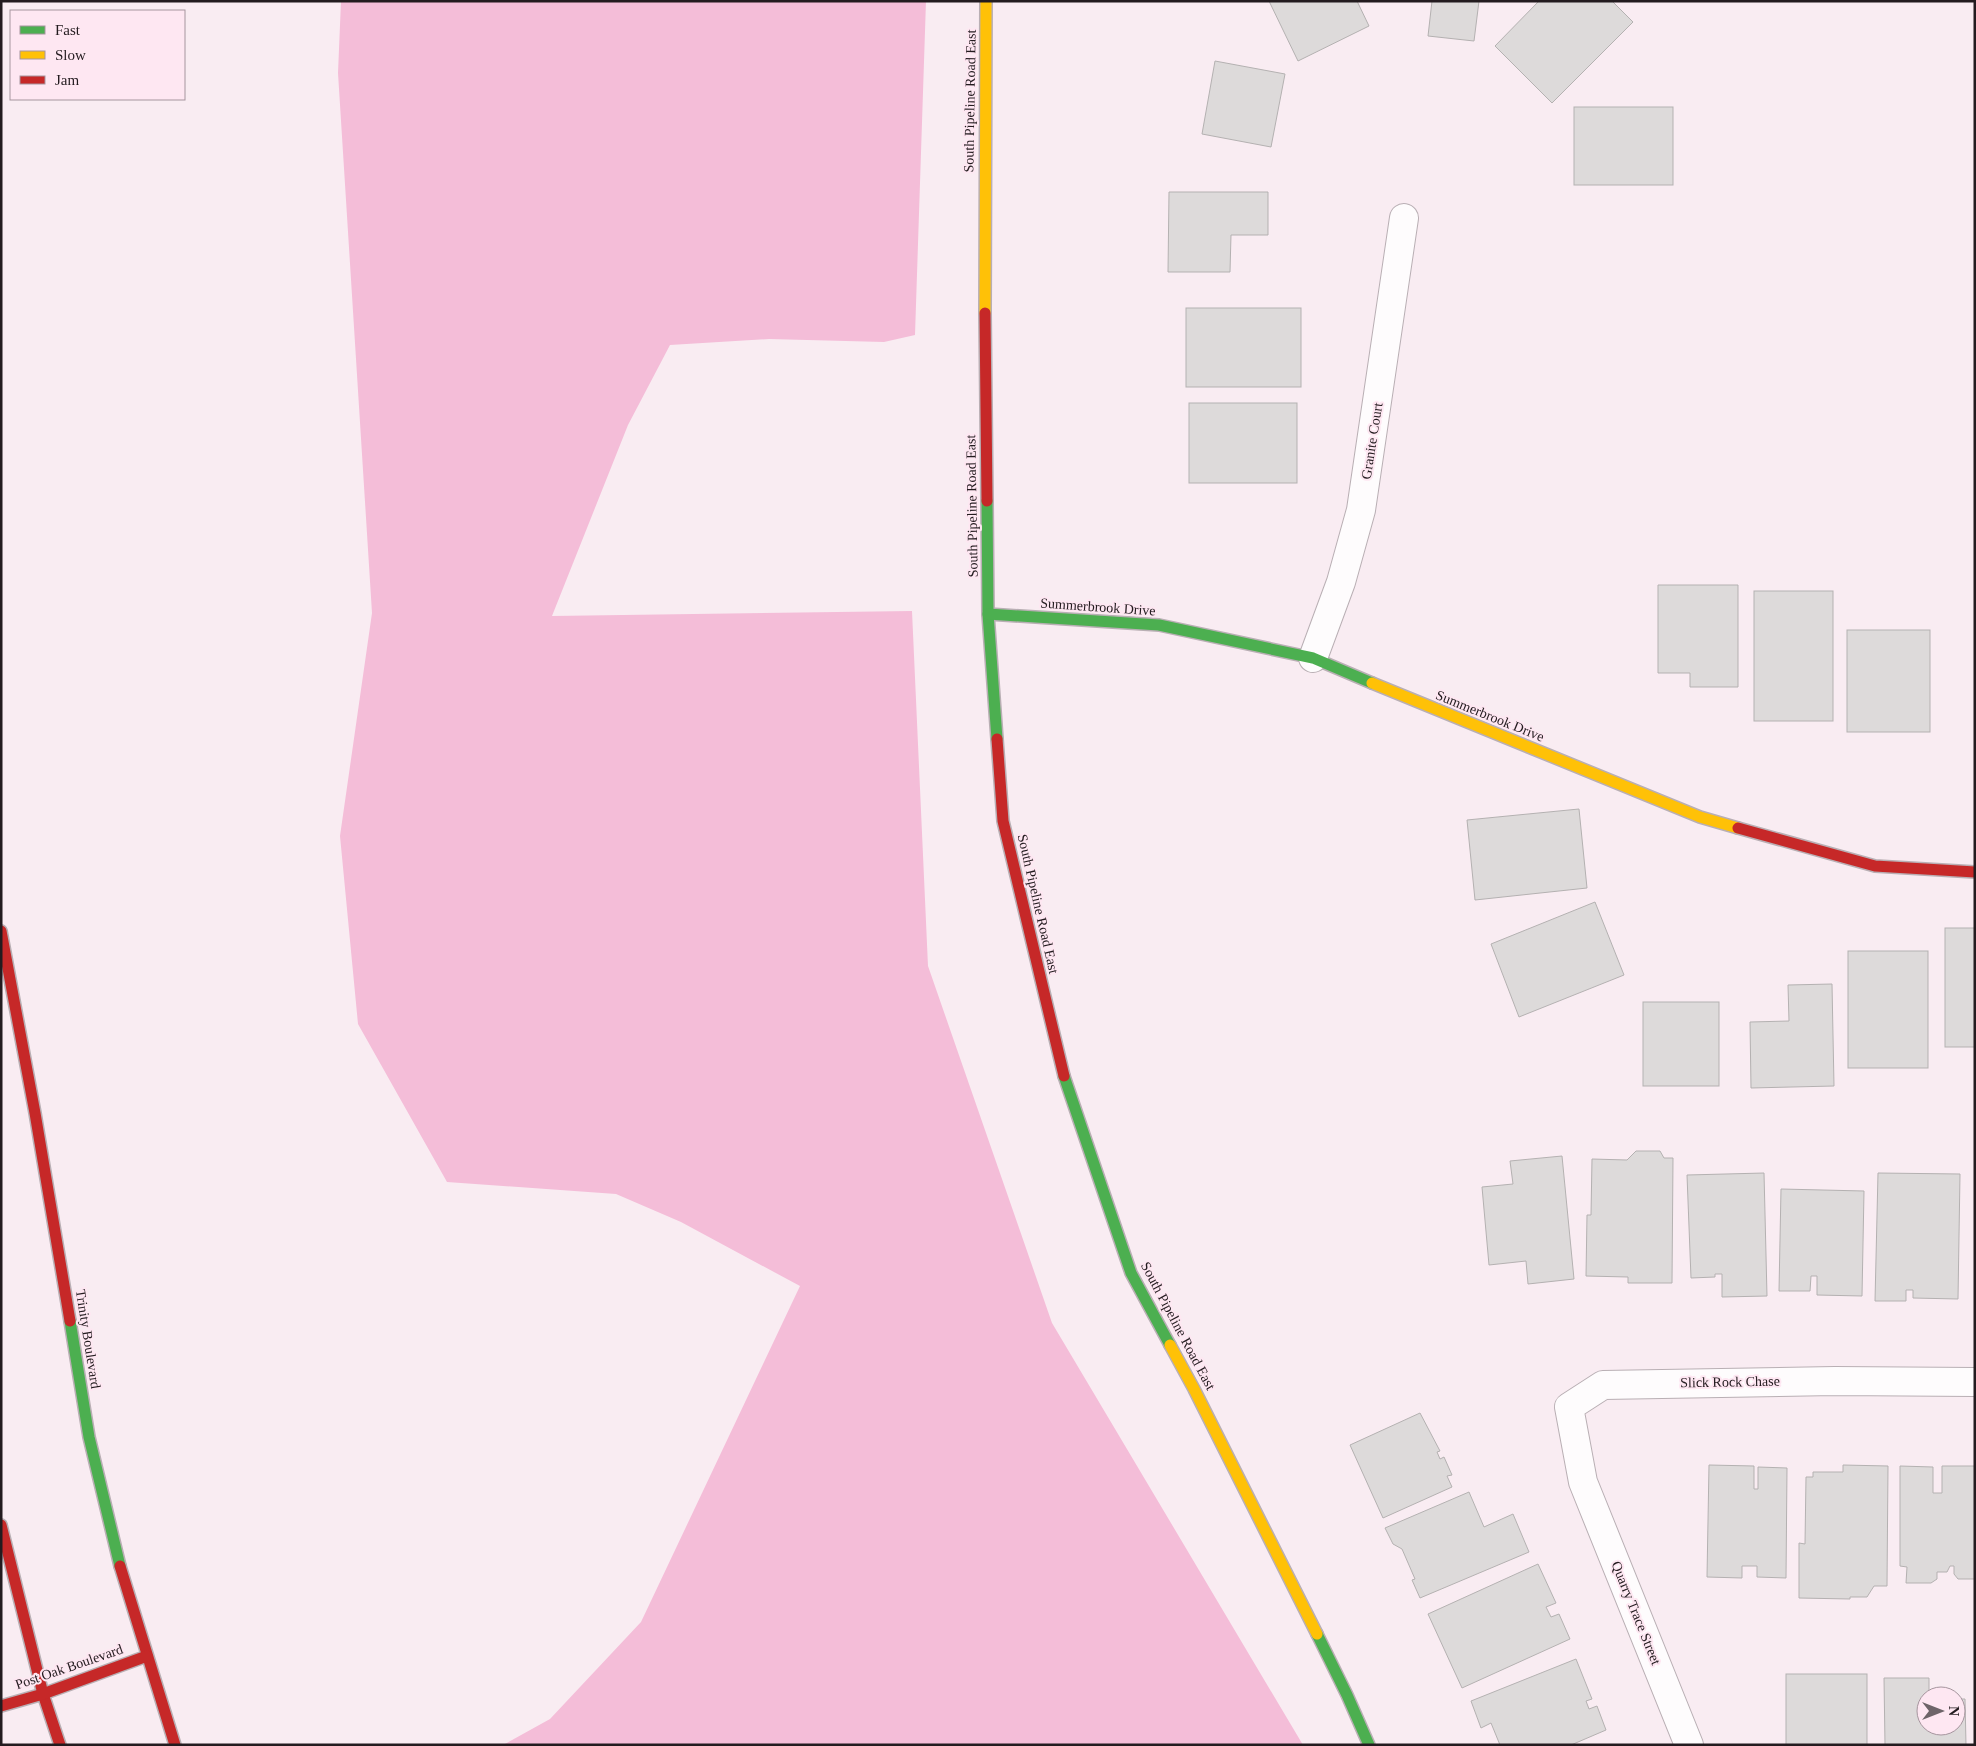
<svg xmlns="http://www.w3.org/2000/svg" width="1976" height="1746" font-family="'Times New Roman',serif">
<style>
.forest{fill:#f4bdd8}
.building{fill:#dddada;stroke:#b4b1b1}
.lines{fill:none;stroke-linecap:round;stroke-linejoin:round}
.street-casing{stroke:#b9afb4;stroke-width:30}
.fast-casing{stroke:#b9afb4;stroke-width:14}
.slow-casing{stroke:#b9afb4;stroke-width:14}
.jam-casing{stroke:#b9afb4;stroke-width:14}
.street{stroke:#fefcfd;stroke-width:28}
.fast{stroke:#4caf50;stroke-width:11}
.slow{stroke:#ffc107;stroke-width:11}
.jam{stroke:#c62828;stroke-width:11}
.labels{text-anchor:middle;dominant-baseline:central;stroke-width:4;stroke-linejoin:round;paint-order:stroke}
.street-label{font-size:14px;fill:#231b1f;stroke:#fee7f2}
</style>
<rect width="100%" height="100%" fill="#f9ecf2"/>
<polygon class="forest" points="341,1 926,1 915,335 884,342 769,339 670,345 628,425 552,616 912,611 928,966 1052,1323 1303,1745 503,1745 550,1719 641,1622 800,1286 681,1222 616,1194 447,1182 358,1024 340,836 372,613 338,73"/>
<g class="building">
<polygon points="1269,1 1357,1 1369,26 1298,61"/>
<polygon points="1432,1 1479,1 1474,41 1428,36"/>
<polygon points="1539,1 1612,1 1633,22 1552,103 1495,46"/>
<polygon points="1215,61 1285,74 1271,147 1202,134"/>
<rect x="1574" y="107" width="99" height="78"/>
<polygon points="1169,192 1268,192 1268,235 1231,235 1230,272 1168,272"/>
<rect x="1186" y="308" width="115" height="79"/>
<rect x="1189" y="403" width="108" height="80"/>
<polygon points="1658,585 1738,585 1738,687 1690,687 1690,673 1658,673"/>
<rect x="1754" y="591" width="79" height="130"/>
<rect x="1847" y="630" width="83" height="102"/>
<polygon points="1579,809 1587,888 1475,900 1467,820"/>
<polygon points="1595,902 1624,975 1519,1017 1491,944"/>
<rect x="1945" y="928" width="30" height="119"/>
<rect x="1848" y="951" width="80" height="117"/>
<polygon points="1832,984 1834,1086 1751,1088 1750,1022 1789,1021 1788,985"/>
<rect x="1643" y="1002" width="76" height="84"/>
<polygon points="1636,1151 1660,1151 1664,1158 1673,1158 1672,1283 1628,1283 1628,1277 1586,1276 1587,1215 1591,1215 1592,1159 1627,1160"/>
<polygon points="1562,1156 1574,1279 1528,1284 1526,1261 1489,1265 1482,1187 1513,1184 1510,1161"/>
<polygon points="1764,1173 1767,1296 1722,1297 1722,1274 1715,1274 1715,1277 1691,1278 1687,1175"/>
<polygon points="1878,1173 1960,1174 1958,1299 1913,1298 1913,1290 1906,1290 1906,1301 1875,1301"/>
<polygon points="1781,1189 1864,1191 1862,1296 1817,1295 1817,1276 1811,1276 1810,1291 1779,1291"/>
<polygon points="1420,1413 1440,1451 1437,1452 1440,1459 1444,1457 1452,1475 1447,1476 1452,1487 1383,1518 1350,1445"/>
<polygon points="1709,1465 1754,1466 1754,1489 1758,1489 1758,1467 1787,1468 1786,1578 1757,1577 1757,1566 1742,1566 1742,1578 1707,1577"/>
<polygon points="1843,1465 1888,1466 1887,1586 1874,1586 1867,1597 1850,1597 1850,1599 1799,1598 1799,1543 1805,1544 1806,1477 1813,1477 1813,1472 1843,1472"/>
<polygon points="1900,1466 1933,1467 1933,1493 1942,1493 1942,1466 1975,1466 1975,1579 1958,1579 1954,1574 1954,1566 1950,1566 1947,1572 1937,1572 1937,1579 1931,1583 1906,1583 1907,1567 1900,1566"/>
<polygon points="1469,1492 1484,1527 1513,1514 1529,1552 1420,1598 1412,1580 1415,1579 1402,1549 1393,1544 1385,1528"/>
<polygon points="1538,1564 1556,1603 1546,1607 1551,1617 1559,1614 1570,1639 1462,1688 1428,1614"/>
<polygon points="1576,1659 1592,1699 1586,1701 1589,1709 1597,1706 1606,1730 1571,1745 1500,1745 1491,1723 1481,1728 1471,1701"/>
<rect x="1786" y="1674" width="81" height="71"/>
<polygon points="1884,1678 1929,1678 1929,1696 1926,1696 1926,1726 1956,1726 1956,1699 1965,1699 1966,1745 1885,1745"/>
</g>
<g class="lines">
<defs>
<g id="street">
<polyline points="1313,658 1341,582 1361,510 1404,218"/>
<polyline points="1689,1745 1583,1482 1569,1407 1603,1385 1835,1381 1975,1382"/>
</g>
<g id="fast">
<polyline points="987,501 988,614 997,739"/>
<polyline points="988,614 1159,625 1313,658 1372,683"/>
<polyline points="1064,1076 1131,1273 1170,1345"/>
<polyline points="70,1321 89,1437 120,1566"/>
<polyline points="1317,1634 1347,1695 1369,1745"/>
</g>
<g id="slow">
<polyline points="985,313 986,1"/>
<polyline points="1372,683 1700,817 1738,828"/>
<polyline points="1170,1345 1194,1389 1317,1634"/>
</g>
<g id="jam">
<polyline points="985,313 987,501"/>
<polyline points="997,739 1003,821 1064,1076"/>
<polyline points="1738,828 1875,866 1975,872"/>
<polyline points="1,931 35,1113 70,1321"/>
<polyline points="1,1525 43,1694 60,1745"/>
<polyline points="120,1566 175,1745"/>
<polyline points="1,1706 43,1694 147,1656"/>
</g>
</defs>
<use href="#street" class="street-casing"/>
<use href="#fast" class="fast-casing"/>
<use href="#slow" class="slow-casing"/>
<use href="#jam" class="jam-casing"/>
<use href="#street" class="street"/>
<use href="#fast" class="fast"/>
<use href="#slow" class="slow"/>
<use href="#jam" class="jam"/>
</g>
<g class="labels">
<g class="street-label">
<text transform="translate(970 101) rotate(-89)">South Pipeline Road East</text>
<text transform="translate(1372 441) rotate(-81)">Granite Court</text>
<text transform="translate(972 506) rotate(-91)">South Pipeline Road East</text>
<text transform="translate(1098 607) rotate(4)">Summerbrook Drive</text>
<text transform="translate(1490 716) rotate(22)">Summerbrook Drive</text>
<text transform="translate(1038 904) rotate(77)">South Pipeline Road East</text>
<text transform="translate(1178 1326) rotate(62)">South Pipeline Road East</text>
<text transform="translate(88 1339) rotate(81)">Trinity Boulevard</text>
<text transform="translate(1730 1382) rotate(-1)">Slick Rock Chase</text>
<text transform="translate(1636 1613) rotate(68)">Quarry Trace Street</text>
<text transform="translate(69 1667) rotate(-19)">Post Oak Boulevard</text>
</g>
</g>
<rect width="1976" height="1746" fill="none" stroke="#231b1f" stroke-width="5"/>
<rect x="10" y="10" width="175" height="90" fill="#fee7f2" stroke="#a6959e"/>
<rect x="20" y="26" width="25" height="8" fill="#4caf50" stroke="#a6959e"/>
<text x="55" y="35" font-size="15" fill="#231b1f">Fast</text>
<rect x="20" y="51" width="25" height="8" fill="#ffc107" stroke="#a6959e"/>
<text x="55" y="60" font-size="15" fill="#231b1f">Slow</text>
<rect x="20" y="76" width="25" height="8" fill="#c62828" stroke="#a6959e"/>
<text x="55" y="85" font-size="15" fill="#231b1f">Jam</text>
<g transform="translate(1941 1711) rotate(90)"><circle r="24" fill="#fee7f2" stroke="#a6959e"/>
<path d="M0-4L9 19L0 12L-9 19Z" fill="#6e6469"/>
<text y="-8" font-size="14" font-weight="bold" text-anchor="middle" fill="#231b1f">N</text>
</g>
</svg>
